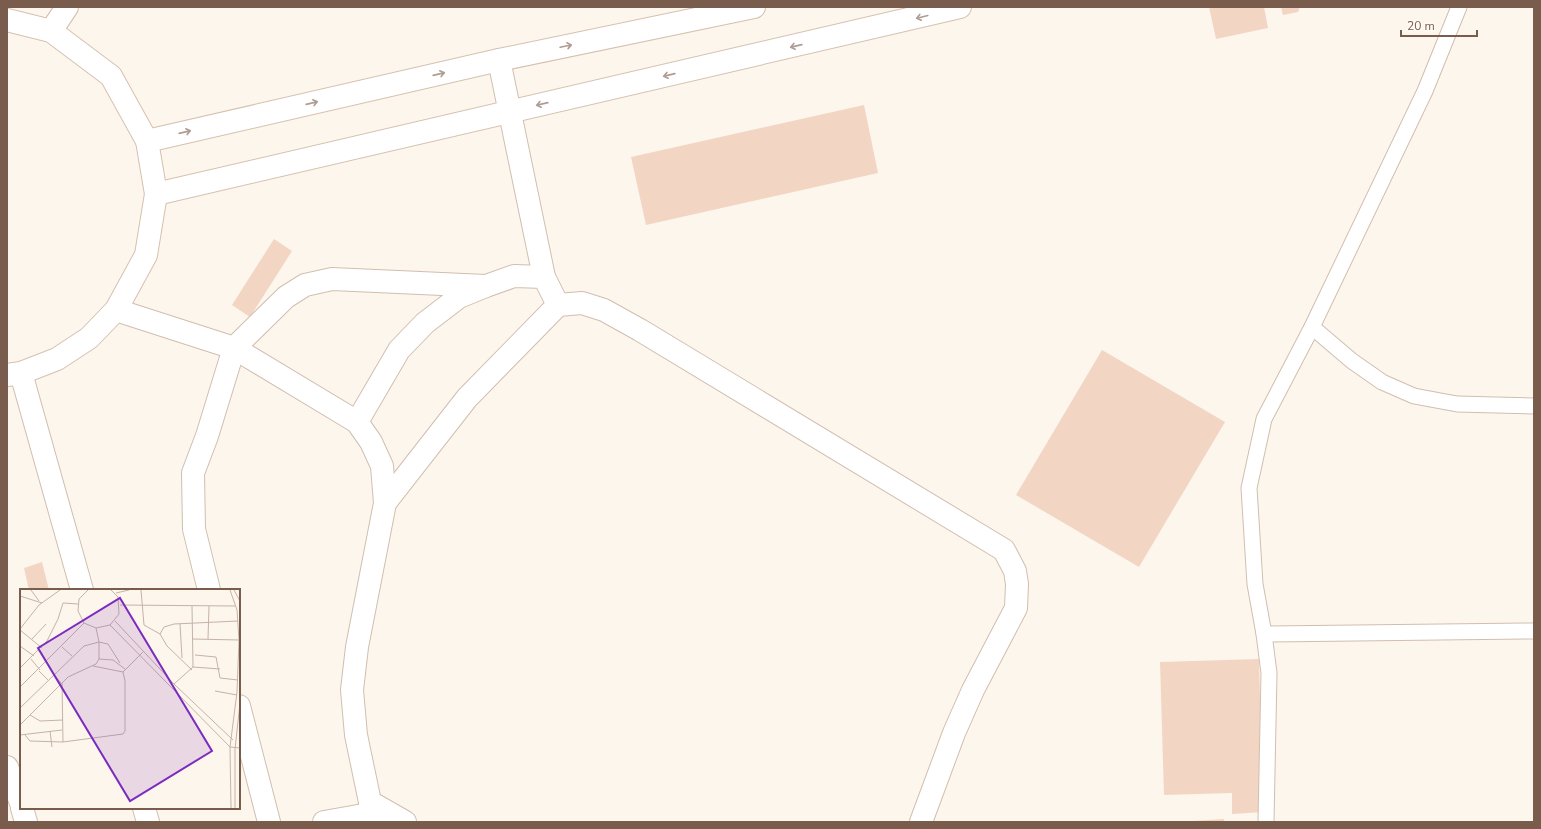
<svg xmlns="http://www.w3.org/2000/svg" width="1541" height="829" font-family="'Nunito Sans',sans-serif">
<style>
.building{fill:#f3d5c3}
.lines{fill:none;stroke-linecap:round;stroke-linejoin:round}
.lane-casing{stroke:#d1beb0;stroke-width:17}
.street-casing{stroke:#d1beb0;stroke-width:24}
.secondary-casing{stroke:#d6c0b0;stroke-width:24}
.lane{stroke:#fff;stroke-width:15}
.street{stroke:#fff;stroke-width:22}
.secondary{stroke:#fff;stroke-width:22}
.oneway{stroke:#af9d94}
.inset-road{fill:none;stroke:#c5b3a7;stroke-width:1}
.view{fill:#7b2cbf;fill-opacity:0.15;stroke:#7b2cbf;stroke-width:2}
.inset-edge{fill:none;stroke:#7a5c4d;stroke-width:2}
</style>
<rect width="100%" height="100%" fill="#fdf6ec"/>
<g class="building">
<polygon points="1209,7 1264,7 1268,28 1216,39"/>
<polygon points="1281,7 1300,7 1298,12 1283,15"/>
<polygon points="864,105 878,173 646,225 631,157"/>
<polygon points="274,239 292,251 250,317 232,305"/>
<polygon points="1102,350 1225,422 1139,567 1016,495"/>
<polygon points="42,562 49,590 29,590 24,568"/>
<polygon points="1259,659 1263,812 1232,814 1232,793 1164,795 1160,662"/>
<polygon points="1224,819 1224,822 1192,822 1192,821"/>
</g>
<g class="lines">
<defs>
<g id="lane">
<polyline points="1312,327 1352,361 1382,382 1414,396 1457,404 1534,406"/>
<polyline points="1264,634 1534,631"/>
<polyline points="1266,822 1269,673 1264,634 1255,584 1249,488 1264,419 1312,327 1425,91 1459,7"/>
</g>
<g id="street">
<polyline points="51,31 67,7"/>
<polyline points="499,60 544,277 558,305 582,303 604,310 640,330 1004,550 1015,571 1017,584 1016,608 973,690 954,733 921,822"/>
<polyline points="116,310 234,348 357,422 371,442 382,466 385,503 357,647 352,690 356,735 370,802 377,822"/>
<polyline points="21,373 82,590"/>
<polyline points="357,422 399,350 425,323 459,297 486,286 514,276 544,277"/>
<polyline points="385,503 467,398 558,305"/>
<polyline points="209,590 194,529 193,473 207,436 234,348 286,297 305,285 332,279 486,286"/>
<polyline points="239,706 269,822"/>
<polyline points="7,767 21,803"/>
<polyline points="370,802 405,822"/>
<polyline points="22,808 26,822"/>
<polyline points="144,808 148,822"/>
<polyline points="324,822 375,813"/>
</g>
<g id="secondary">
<polyline points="7,20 51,31 111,76 147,141 156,194 146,255 116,310 89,338 57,359 21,373 7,375"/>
<polyline points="147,141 499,60 754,7"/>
<polyline points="156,194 960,7"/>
</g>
</defs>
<use href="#lane" class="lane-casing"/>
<use href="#street" class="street-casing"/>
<use href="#secondary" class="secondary-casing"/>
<use href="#lane" class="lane"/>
<use href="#street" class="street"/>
<use href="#secondary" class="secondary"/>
</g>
<defs><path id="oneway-shaft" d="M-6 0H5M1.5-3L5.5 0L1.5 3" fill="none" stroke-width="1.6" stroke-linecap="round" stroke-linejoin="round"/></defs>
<g class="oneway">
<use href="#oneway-shaft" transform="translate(922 17) rotate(166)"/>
<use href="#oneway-shaft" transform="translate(566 46) rotate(-12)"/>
<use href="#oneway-shaft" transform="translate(796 46) rotate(167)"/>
<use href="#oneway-shaft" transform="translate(439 74) rotate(-13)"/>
<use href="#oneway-shaft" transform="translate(669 75) rotate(167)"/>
<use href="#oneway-shaft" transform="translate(312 103) rotate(-13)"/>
<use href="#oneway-shaft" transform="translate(542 104) rotate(167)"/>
<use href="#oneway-shaft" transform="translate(185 132) rotate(-13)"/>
</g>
<g transform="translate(20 589)">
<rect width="220" height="220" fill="#fdf6ec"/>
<path class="inset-road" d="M11,1L19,12M68,1L59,10L58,22L64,34L76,39L90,36L99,25L98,8L91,1M121,1L124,36L140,45L147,57L172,81M210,1L217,21L219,51L217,103L210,158L211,219M214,1L220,12M96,4L109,1M0,7L22,14M100,16L215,17M95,32L154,95L213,151M160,35L162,69M90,36L210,158L220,159M0,40L19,16L40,1M0,41L22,59M140,45L144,38L154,35L218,32M12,50L26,35M172,50L219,51M188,50L189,17M0,57L14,67M42,58L52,67M175,66L196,68L200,89L218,91M11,70L20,81M79,70L93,71L105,80M73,77L103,83M173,78L200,80M0,79L27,52L38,30L43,14L58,15M19,82L28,91M34,86L42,95M42,94L43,153M154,95L173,78L172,17M0,98L64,34M195,102L217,106M0,119L64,57L79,53L88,55L100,74M10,126L20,132L43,131M0,136L48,88L76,75L79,70V53L76,39M30,142L32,158M0,146L42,141M5,146L10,152L43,153L103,145L105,142V92L103,83L124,62M215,219V160L220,114"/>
<path class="view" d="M100,9L192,162L110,212L18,59Z"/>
<rect width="220" height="220" class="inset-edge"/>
</g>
<rect width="1541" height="829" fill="none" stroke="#7a5c4d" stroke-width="16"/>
<path d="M1401 30v6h76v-6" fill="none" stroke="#7a5c4d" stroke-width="2"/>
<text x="1407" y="30" font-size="12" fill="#7a5c4d" stroke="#fffaf3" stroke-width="3" paint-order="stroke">20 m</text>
</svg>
